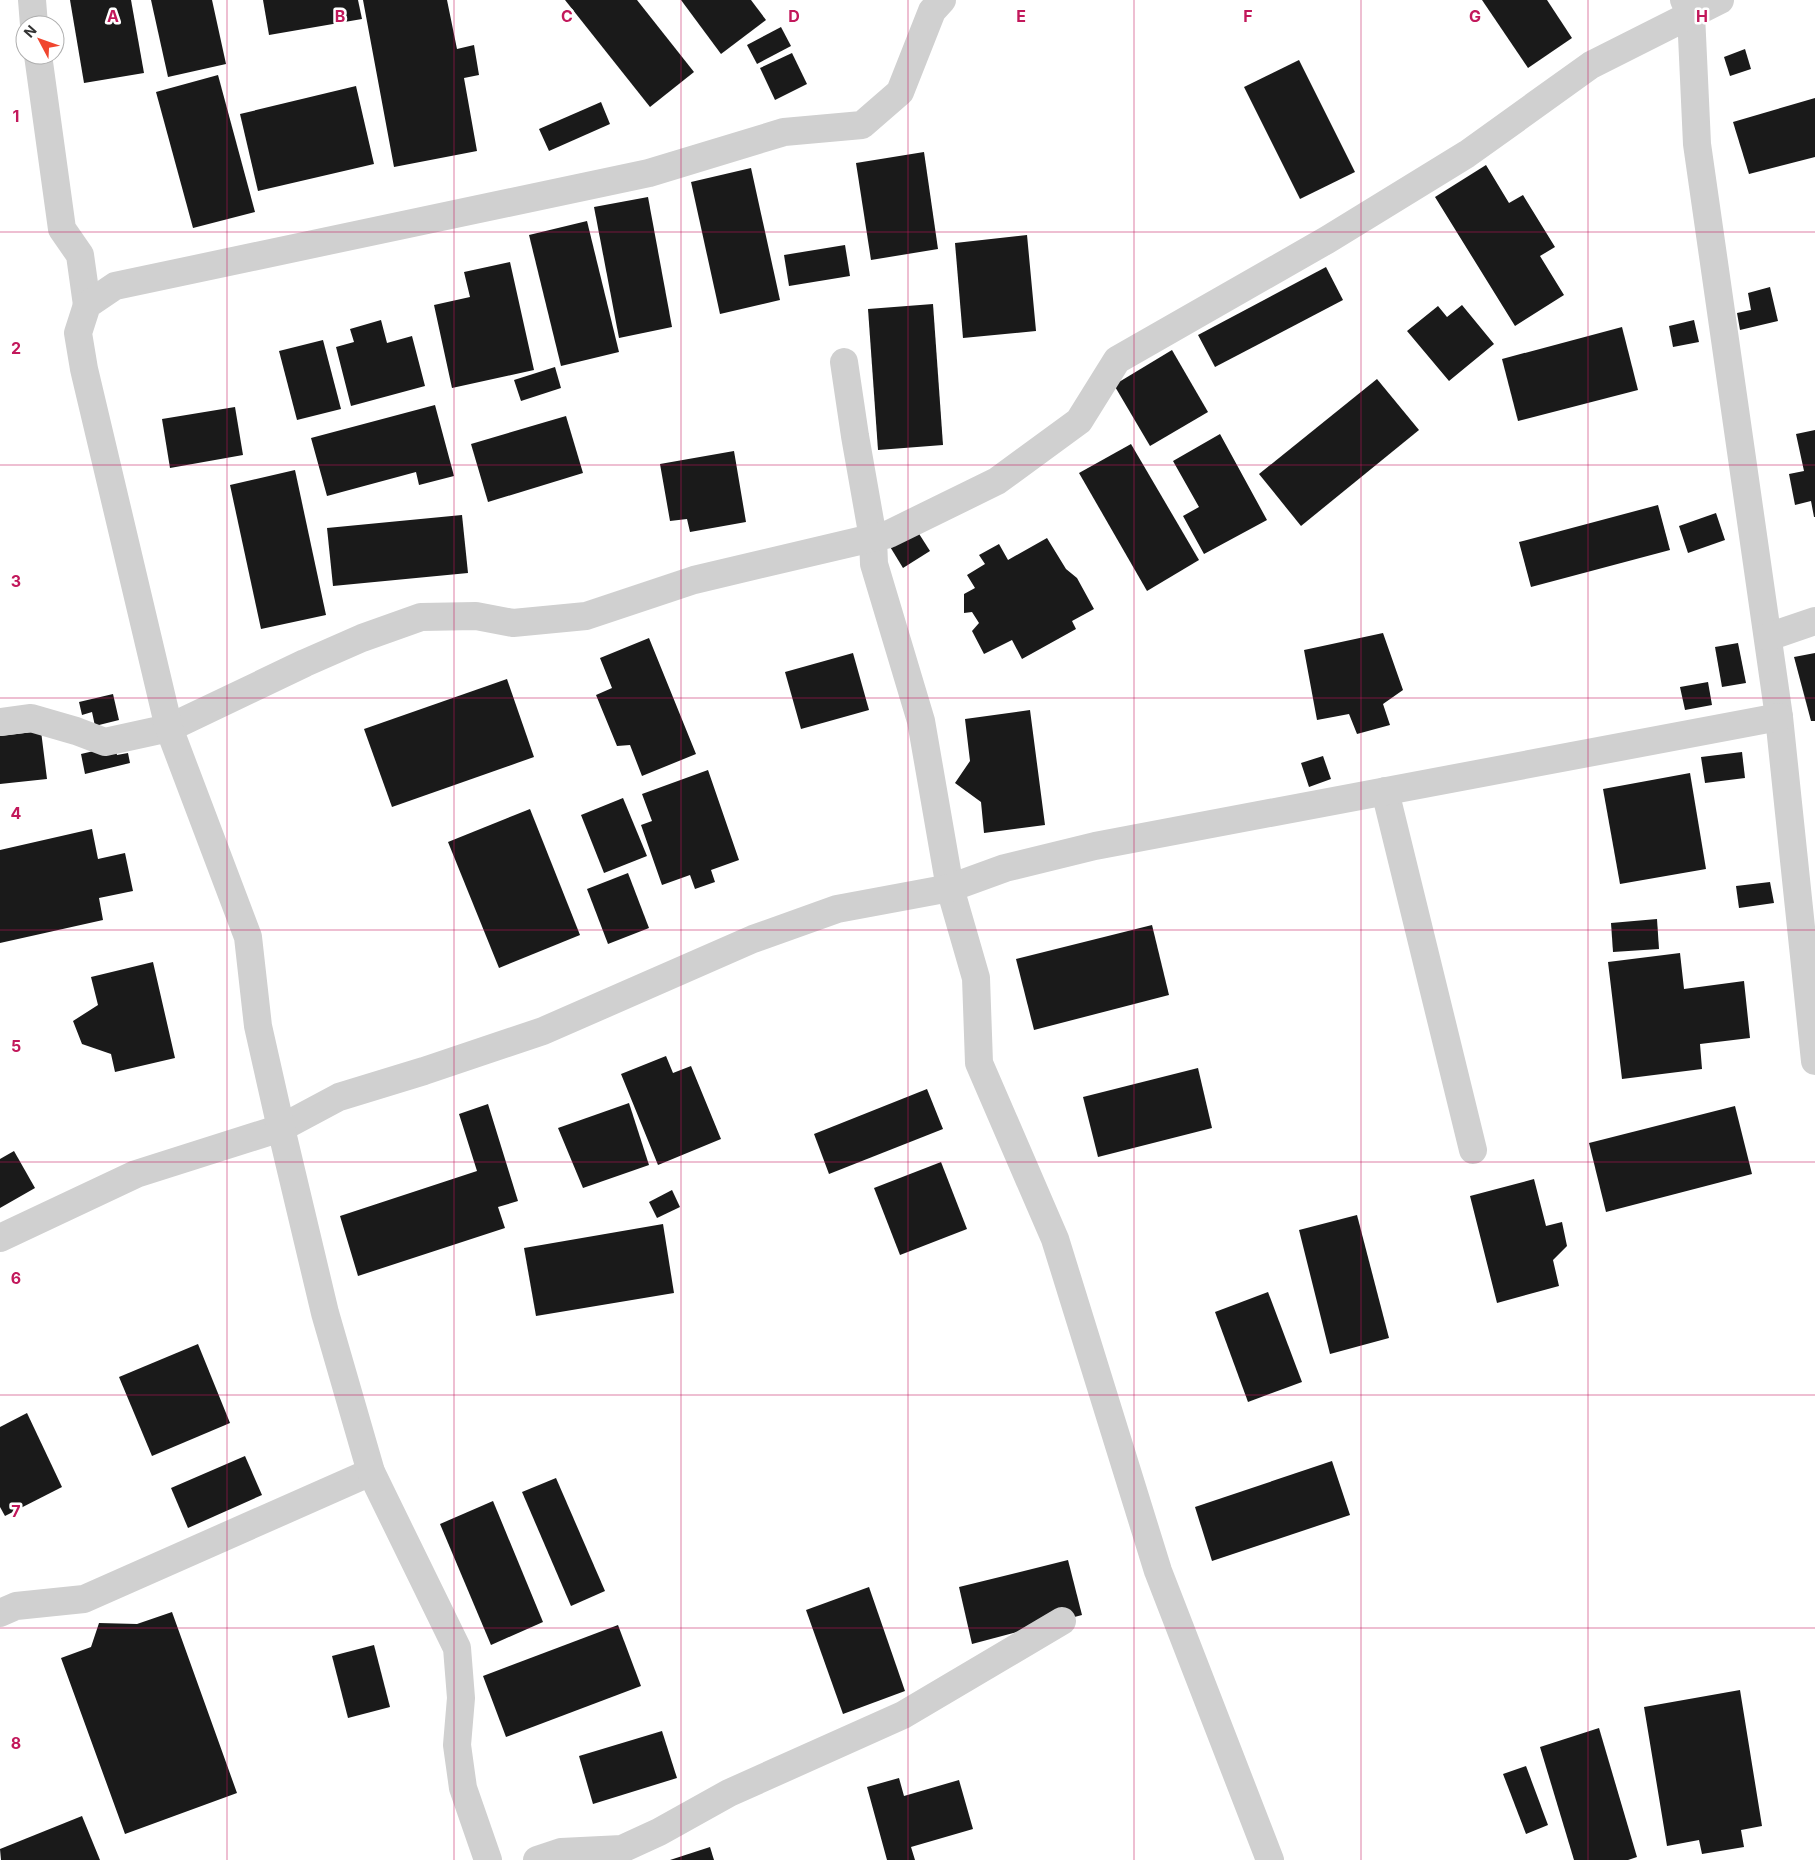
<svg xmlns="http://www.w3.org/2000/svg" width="1815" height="1860" font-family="Inter,sans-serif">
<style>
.building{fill:#1a1a1a}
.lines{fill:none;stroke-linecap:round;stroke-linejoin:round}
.minor{stroke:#d0d0d0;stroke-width:28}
.grid{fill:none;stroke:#c2185b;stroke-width:1;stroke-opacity:0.55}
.grid-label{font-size:16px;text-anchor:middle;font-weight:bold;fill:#c2185b;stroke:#fff;stroke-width:5;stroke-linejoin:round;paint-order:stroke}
</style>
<rect width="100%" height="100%" fill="#fff"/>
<g class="building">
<polygon points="70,0 131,0 144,73 84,83"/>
<polygon points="151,0 212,0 226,64 168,77"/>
<polygon points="263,0 358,0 362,19 269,35"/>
<polygon points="363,0 447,0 457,49 474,45 479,75 464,78 477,151 394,167"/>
<polygon points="565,0 637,0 694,72 650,107"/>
<polygon points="681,0 751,0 766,20 721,54"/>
<polygon points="1482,0 1547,0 1572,38 1528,68"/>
<polygon points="781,27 791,46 757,64 747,45"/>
<polygon points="1745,49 1751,69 1730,76 1724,57"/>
<polygon points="792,53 807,84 775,100 760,68"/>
<polygon points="1299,60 1355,172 1300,199 1244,87"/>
<polygon points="218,75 255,212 193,228 156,92"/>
<polygon points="356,86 374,164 258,191 240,114"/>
<polygon points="1815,98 1815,157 1749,174 1733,122"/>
<polygon points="601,102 610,124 549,151 539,129"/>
<polygon points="924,152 938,249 871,260 856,163"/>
<polygon points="1486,165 1509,203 1523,195 1555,247 1540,256 1564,295 1515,326 1435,197"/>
<polygon points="751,168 780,300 720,314 691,182"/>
<polygon points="648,197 672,327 619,338 594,207"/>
<polygon points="587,221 619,352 561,366 529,235"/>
<polygon points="1027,235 1036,331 963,338 955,243"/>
<polygon points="845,245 850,276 789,286 784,255"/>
<polygon points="510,262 534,370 452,388 434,305 470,297 464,272"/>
<polygon points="1326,267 1343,300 1215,367 1198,335"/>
<polygon points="1770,287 1778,321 1740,330 1737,313 1751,310 1748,293"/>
<polygon points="933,304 943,445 878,450 868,309"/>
<polygon points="1462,305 1494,344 1449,381 1407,331 1438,306 1447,317"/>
<polygon points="381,320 387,343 412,336 425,386 351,406 336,347 354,342 350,329"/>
<polygon points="1694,320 1699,342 1673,347 1669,326"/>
<polygon points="1622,327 1638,390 1518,421 1502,359"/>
<polygon points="323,340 341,409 297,420 279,351"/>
<polygon points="1172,350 1208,412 1150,446 1114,385"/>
<polygon points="555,367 561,388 521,401 514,380"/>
<polygon points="1377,379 1419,430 1301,526 1259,474"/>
<polygon points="435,405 454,476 419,485 416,472 327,496 311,438"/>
<polygon points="235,407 243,455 170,468 162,419"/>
<polygon points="566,416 583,473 488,502 471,444"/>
<polygon points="1815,430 1815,517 1814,517 1811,501 1795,505 1789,474 1804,471 1796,434"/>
<polygon points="1220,434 1267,520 1204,554 1183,516 1199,507 1173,461"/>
<polygon points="1131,444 1199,560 1147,591 1079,473"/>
<polygon points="734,451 746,522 690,532 687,519 670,521 660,464"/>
<polygon points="295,470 326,615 261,629 230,485"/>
<polygon points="1658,505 1670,550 1531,587 1519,542"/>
<polygon points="1716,513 1725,540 1688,553 1679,526"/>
<polygon points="462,515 468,573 333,586 327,528"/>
<polygon points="916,529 930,551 903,568 889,545"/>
<polygon points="1047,538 1066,569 1077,578 1094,609 1072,621 1076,629 1022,659 1012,640 984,654 972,631 979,623 972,612 964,613 964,594 975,588 967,575 985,564 979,555 999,544 1008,560"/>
<polygon points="1383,633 1403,690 1383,704 1390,725 1357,734 1349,714 1317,720 1304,650"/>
<polygon points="649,638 696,754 642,776 630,745 617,746 596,695 612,688 600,658"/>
<polygon points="1738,643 1746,683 1722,687 1715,647"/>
<polygon points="853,653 869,710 801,729 785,672"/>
<polygon points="1815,653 1815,721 1811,721 1794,657"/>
<polygon points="507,679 534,757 392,807 364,729"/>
<polygon points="1708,682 1712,705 1685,710 1680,687"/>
<polygon points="113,694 119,720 95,726 92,712 82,715 79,702"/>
<polygon points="1030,710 1045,825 984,833 981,802 955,783 970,761 965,719"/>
<polygon points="41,731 47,779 0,784 0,736"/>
<polygon points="115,746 117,755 128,753 130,763 85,774 81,754"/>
<polygon points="1742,752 1745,778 1705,783 1701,757"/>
<polygon points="1323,756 1331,779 1309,787 1301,763"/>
<polygon points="708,770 739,860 711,870 715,882 695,889 690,875 662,885 641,825 652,821 642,794"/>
<polygon points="1690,773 1706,869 1620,884 1603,789"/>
<polygon points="623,798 647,856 604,873 581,815"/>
<polygon points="530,809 580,935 499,968 448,842"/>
<polygon points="92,829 98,859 125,853 133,891 99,898 103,920 0,943 0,850"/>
<polygon points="628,873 649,928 608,944 587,889"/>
<polygon points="1770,882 1774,903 1739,908 1736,886"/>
<polygon points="1657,919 1659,949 1613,952 1611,923"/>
<polygon points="1152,925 1169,995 1034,1030 1016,959"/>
<polygon points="1680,953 1684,989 1744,981 1750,1038 1700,1044 1702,1069 1622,1079 1608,962"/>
<polygon points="153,962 175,1058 115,1072 111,1054 82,1044 73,1021 98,1005 91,977"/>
<polygon points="666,1056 673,1073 691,1066 721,1139 658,1165 621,1074"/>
<polygon points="1198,1068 1212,1128 1098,1157 1083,1097"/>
<polygon points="927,1089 943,1129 829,1174 814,1134"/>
<polygon points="629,1103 649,1165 583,1188 558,1128"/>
<polygon points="488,1104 518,1201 498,1207 505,1228 358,1276 340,1216 477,1171 459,1114"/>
<polygon points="1735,1106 1752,1174 1606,1212 1589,1143"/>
<polygon points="14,1151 35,1188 0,1208 0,1159"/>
<polygon points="941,1162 967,1229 900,1255 874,1188"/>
<polygon points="1534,1179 1546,1226 1562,1222 1567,1246 1553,1260 1559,1286 1497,1303 1470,1196"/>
<polygon points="672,1190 680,1207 657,1218 649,1202"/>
<polygon points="1357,1215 1389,1338 1330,1354 1299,1230"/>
<polygon points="663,1224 674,1293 536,1316 524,1248"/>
<polygon points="1268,1292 1302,1382 1248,1402 1215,1312"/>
<polygon points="198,1344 230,1423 152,1456 119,1377"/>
<polygon points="27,1413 62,1487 5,1516 0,1507 0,1427"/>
<polygon points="245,1456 262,1495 188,1528 171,1488"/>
<polygon points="1332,1461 1350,1515 1212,1561 1195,1507"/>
<polygon points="556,1478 605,1591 571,1606 522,1492"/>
<polygon points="493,1501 543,1622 491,1645 440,1524"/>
<polygon points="1068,1560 1082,1615 972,1644 959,1587"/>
<polygon points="869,1587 905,1691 843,1714 806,1610"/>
<polygon points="172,1612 237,1793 125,1834 61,1658 91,1647 99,1623 137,1624"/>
<polygon points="618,1625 641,1686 506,1737 483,1676"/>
<polygon points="374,1645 390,1707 348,1718 332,1656"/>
<polygon points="1740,1690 1762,1826 1741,1830 1744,1847 1702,1854 1699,1840 1667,1846 1644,1707"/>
<polygon points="1599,1728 1637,1857 1628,1860 1574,1860 1540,1747"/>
<polygon points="662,1731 677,1778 593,1804 579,1756"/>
<polygon points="1526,1766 1548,1825 1526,1834 1503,1774"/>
<polygon points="899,1778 904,1796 959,1780 973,1829 911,1847 915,1860 887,1860 867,1787"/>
<polygon points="82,1816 100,1860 1,1860 0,1849"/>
<polygon points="710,1847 714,1860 670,1860"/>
</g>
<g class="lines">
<g class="minor">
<polyline points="32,0 34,25"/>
<polyline points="1684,0 1691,14 1697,144 1779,717 1815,1061"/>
<polyline points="38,55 62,229 80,255 87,305"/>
<polyline points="844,362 855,436 873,538 874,564 921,721 950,888 976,978 979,1063 1055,1239 1158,1571 1270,1860"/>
<polyline points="1768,637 1815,621"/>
<polyline points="0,722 31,718 76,731 105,742 169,728 305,663 362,638 421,617 476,616 513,623 586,616 694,580 889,534 997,481 1079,421 1117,360 1327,240 1467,154 1591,65 1720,0"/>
<polyline points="1385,791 1473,1150"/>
<polyline points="0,1238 136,1174 281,1128 339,1097 424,1071 543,1031 753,939 837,909 950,888 1005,868 1095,846 1779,717"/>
<polyline points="0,1613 16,1606 84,1599 371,1472"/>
<polyline points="488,1860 463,1788 457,1745 461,1698 457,1648 371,1472 325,1313 281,1128 258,1026 248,937 169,728 84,369 78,333 87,305 115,286 649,173 784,132 862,125 900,92 932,11 942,0"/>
<polyline points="537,1860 561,1852 622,1849 659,1832 729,1793 903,1715 1062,1621"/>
</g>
</g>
<path class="grid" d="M227,0V1860M454,0V1860M681,0V1860M908,0V1860M1134,0V1860M1361,0V1860M1588,0V1860M0,232H1815M0,465H1815M0,698H1815M0,930H1815M0,1162H1815M0,1395H1815M0,1628H1815"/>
<g class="grid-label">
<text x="113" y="22">A</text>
<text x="340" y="22">B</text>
<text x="567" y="22">C</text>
<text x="794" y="22">D</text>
<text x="1021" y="22">E</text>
<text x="1248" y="22">F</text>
<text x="1475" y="22">G</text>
<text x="1702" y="22">H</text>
<text x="16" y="122">1</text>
<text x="16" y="354">2</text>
<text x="16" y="587">3</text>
<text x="16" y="819">4</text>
<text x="16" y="1052">5</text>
<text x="16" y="1284">6</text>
<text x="16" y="1517">7</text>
<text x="16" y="1749">8</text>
</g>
<g transform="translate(40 40) rotate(311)"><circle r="24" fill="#ffffff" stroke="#adadad"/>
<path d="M0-4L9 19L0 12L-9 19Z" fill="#f0452e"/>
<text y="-8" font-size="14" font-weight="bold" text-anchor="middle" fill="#333333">N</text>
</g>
</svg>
